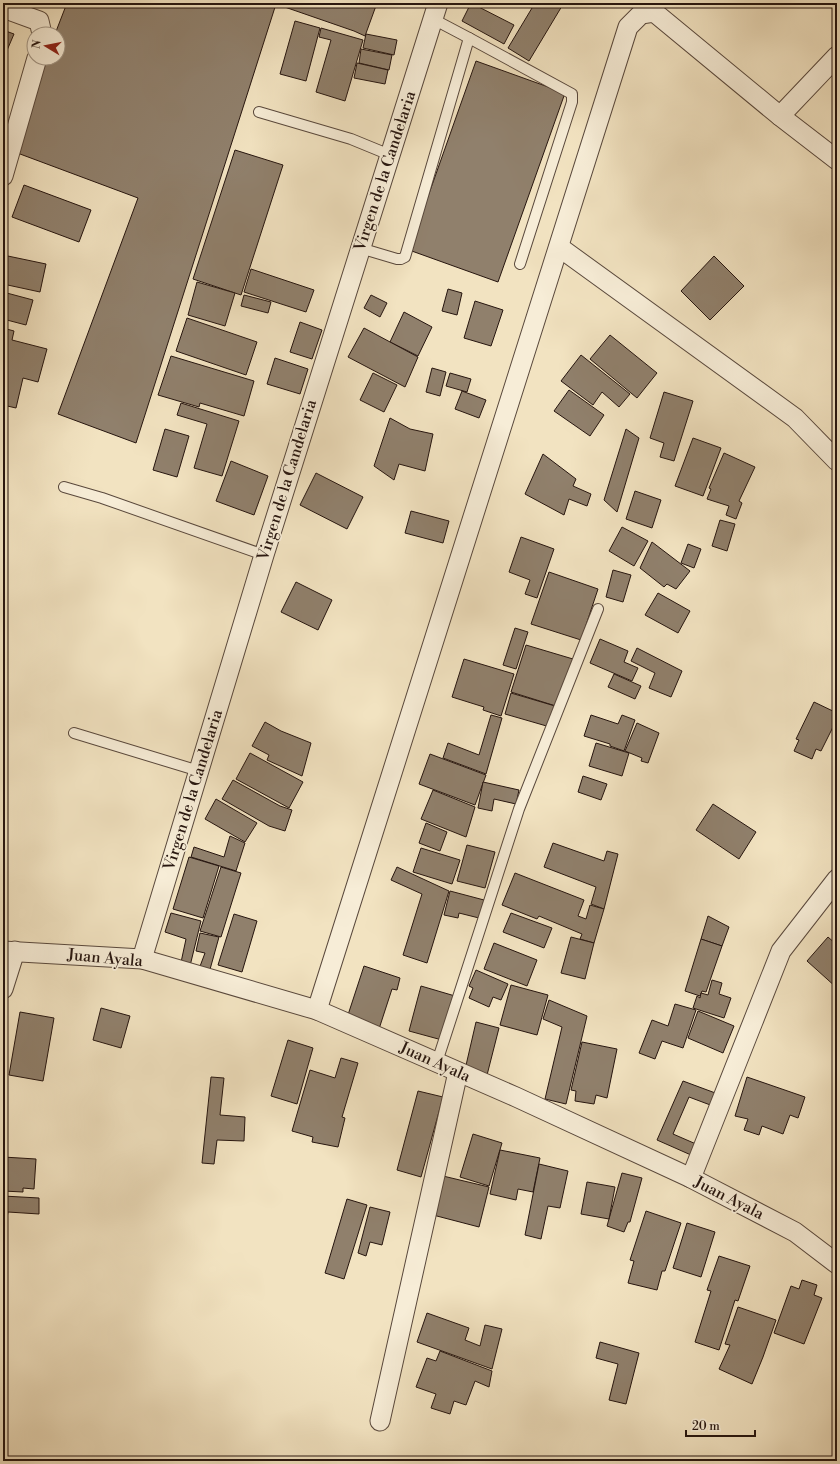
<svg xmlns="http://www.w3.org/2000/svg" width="840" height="1464" font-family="'Libre Bodoni',serif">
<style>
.building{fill:#90806c;stroke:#26150f}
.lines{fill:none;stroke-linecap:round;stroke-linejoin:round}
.service-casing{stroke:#59483c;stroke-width:12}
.minor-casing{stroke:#59483c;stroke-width:21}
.service{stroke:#f7edd7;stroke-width:10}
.minor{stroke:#f7edd7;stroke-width:19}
.labels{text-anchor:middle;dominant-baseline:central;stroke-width:3.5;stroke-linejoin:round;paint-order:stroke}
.street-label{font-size:16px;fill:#26150f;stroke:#f7edd7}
</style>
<rect width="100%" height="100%" fill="#f2e3c1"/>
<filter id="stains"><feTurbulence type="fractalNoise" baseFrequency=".005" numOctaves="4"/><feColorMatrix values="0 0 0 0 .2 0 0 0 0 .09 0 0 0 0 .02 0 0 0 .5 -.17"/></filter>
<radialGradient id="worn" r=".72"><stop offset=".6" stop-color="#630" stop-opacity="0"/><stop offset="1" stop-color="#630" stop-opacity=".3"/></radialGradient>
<g class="building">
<polygon points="67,3 377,3 365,36 354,31 276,4 136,443 58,414 138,198 12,151 47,58 58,58 58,34 55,34"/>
<polygon points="471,3 514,25 504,44 462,21"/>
<polygon points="535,3 556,3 562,6 529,61 508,48"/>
<polygon points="295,21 320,28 306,81 280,74"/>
<polygon points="321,28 363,40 345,101 316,92 331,40 319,37"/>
<polygon points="3,30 14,34 5,55 3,54"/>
<polygon points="366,34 397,40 394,55 363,48"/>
<polygon points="361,49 392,55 389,70 359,63"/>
<polygon points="476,61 565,93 498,282 409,250"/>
<polygon points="357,63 388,70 385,84 354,78"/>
<polygon points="235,150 283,165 241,295 193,279"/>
<polygon points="24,185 91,210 79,242 12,217"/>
<polygon points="3,255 46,264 40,292 3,284"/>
<polygon points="714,256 744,286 710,320 681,291"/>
<polygon points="251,269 314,290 306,312 244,292"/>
<polygon points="197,282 235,293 225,326 188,315"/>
<polygon points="448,289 462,293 457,315 442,311"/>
<polygon points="3,292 33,300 26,325 3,319"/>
<polygon points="244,295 271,302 268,313 241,306"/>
<polygon points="371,295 387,303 380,317 364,308"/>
<polygon points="475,301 503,310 491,346 464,338"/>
<polygon points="404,312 432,327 418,356 390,342"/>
<polygon points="187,318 257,342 246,375 176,351"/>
<polygon points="300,322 322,330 312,359 290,352"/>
<polygon points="3,328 14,331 12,340 47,349 38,382 23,378 16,408 3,405"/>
<polygon points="364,328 418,357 405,387 348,357"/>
<polygon points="610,335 657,373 637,398 590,359"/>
<polygon points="581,355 630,394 619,407 602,392 593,405 561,381"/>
<polygon points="171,356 254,381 244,416 200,403 199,407 158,395"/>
<polygon points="275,358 308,369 300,394 267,384"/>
<polygon points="432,368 446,372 440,396 426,392"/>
<polygon points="373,373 397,385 384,412 360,400"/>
<polygon points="450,373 471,379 467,392 446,386"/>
<polygon points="569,390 604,415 590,436 554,411"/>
<polygon points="462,391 486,400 479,418 455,409"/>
<polygon points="664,392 693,401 674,461 660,457 664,443 650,438"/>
<polygon points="181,403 239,421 222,476 194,468 207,424 177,415"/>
<polygon points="390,418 410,429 433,434 425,471 399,464 394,480 374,466"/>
<polygon points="165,429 189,436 177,477 153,470"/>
<polygon points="626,429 639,438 617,512 604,500"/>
<polygon points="693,438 721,448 703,496 675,486"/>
<polygon points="724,453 755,467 739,501 742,503 736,519 726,515 729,506 707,499 711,489 709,488"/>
<polygon points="543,454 576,479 573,486 591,494 587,506 569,499 564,515 525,494"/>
<polygon points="231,461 268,476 254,515 216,501"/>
<polygon points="316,473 363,497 347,529 300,505"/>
<polygon points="635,491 661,500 652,528 626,519"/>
<polygon points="411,511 449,521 443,543 405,533"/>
<polygon points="720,520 735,524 727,551 712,546"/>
<polygon points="622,527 648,541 634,566 609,551"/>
<polygon points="521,537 554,549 537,598 525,594 530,580 509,572"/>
<polygon points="652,542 690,571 676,589 667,584 664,587 640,568"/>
<polygon points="688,544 701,549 694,568 681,563"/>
<polygon points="613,570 631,575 623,602 606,597"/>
<polygon points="549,572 598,589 581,640 531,624"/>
<polygon points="296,582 332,600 318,630 281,612"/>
<polygon points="658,593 690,611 678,633 645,615"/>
<polygon points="515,628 528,632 516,669 503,665"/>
<polygon points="600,639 628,651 624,662 638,668 632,681 590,663"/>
<polygon points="526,645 573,659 559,707 511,692"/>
<polygon points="637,648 682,671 671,697 649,688 655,673 631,661"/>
<polygon points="464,659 514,674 501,716 483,710 484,707 452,697"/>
<polygon points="614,674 641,686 635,699 608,687"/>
<polygon points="511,693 555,706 550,727 505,714"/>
<polygon points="814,702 837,713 837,719 821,751 816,749 812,759 794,751 799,740 796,739"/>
<polygon points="491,715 502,718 486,774 443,758 448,743 479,755"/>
<polygon points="591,715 618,724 622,715 635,720 624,751 610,746 610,744 584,736"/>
<polygon points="265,722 281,731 311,743 302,776 267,760 269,755 252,746"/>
<polygon points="637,723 659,733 648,763 641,761 642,758 625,751"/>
<polygon points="596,743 629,753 622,776 589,766"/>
<polygon points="250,753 303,782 289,808 236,779"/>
<polygon points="430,754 486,775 475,805 419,784"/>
<polygon points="583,776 607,784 601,800 578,792"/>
<polygon points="233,780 280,806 292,810 285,831 269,826 222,799"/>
<polygon points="483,782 519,790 516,804 494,799 492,811 478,808"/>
<polygon points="433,790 475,807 466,837 421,819"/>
<polygon points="216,799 257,823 245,842 205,819"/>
<polygon points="713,804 756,832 739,859 696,830"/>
<polygon points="426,823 447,832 440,851 419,843"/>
<polygon points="230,836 245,843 236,871 191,857 194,847 224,857"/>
<polygon points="553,843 604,861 607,851 618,854 604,909 591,904 596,887 544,867"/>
<polygon points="467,845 495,852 485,888 457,881"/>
<polygon points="421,848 460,860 452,884 413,872"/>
<polygon points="189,857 219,866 203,918 173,909"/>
<polygon points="221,867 241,873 221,937 200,931"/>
<polygon points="397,867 449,891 427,963 403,955 422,894 391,880"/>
<polygon points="515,873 584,900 578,916 586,919 590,905 604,909 594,943 580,939 582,934 539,916 537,919 502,905"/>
<polygon points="450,891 484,900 479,918 459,913 458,918 444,915"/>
<polygon points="171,913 201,921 189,970 180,967 186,939 165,932"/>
<polygon points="511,913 552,928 544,948 503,932"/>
<polygon points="234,914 257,921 242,972 218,965"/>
<polygon points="708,916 729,927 722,946 701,939"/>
<polygon points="200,933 219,937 209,973 199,969 205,953 196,951"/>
<polygon points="571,937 594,943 585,979 561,973"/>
<polygon points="828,937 837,945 837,988 807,961"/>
<polygon points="701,939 722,946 706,992 702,991 700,996 685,991"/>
<polygon points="494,943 537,960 527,986 484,969"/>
<polygon points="364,966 400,978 397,990 392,989 378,1032 346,1021"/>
<polygon points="476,970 508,984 501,1000 493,997 489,1007 469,998 473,988 469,986"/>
<polygon points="712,980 722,983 719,994 731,998 724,1018 693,1008 697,996 700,998 701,993 708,995"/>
<polygon points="511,985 548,995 537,1035 500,1025"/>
<polygon points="421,986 455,996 442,1040 409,1031"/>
<polygon points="549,1000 587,1016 566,1104 545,1099 562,1027 543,1019"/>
<polygon points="675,1004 696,1010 683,1048 662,1041 655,1059 639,1053 652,1020 668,1026"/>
<polygon points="101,1008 130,1016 121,1048 93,1040"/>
<polygon points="698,1011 734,1026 723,1053 688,1038"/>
<polygon points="20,1012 54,1018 43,1081 9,1075"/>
<polygon points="476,1022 499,1028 486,1079 464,1074"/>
<polygon points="288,1040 313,1048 297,1104 271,1096"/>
<polygon points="582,1042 617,1049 607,1098 596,1095 594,1104 575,1101 576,1091 571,1090"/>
<polygon points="341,1058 358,1063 342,1117 345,1118 338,1147 312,1142 313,1137 292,1131 310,1070 335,1078"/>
<polygon points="211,1077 224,1078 220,1115 245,1117 244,1141 217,1140 214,1164 202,1163"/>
<polygon points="747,1077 805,1097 798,1118 790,1115 783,1134 762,1126 759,1135 744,1130 748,1119 735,1116"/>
<polygon points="683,1081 718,1094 713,1106 689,1097 673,1134 696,1144 691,1155 657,1140"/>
<polygon points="418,1091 443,1097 421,1177 397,1170"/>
<polygon points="473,1134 502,1143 489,1186 460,1177"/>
<polygon points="500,1150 540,1158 533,1192 518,1189 516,1200 490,1194"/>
<polygon points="3,1157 36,1159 34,1189 23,1188 23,1192 3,1191"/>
<polygon points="539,1164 568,1171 560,1208 548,1206 541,1239 525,1235"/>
<polygon points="622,1173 642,1178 630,1222 628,1222 624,1232 607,1226"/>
<polygon points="443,1176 489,1187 479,1227 433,1215"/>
<polygon points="587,1182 615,1187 609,1219 581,1214"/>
<polygon points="3,1196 39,1198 39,1214 8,1212 6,1224 3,1224"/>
<polygon points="347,1199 367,1205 344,1279 325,1273"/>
<polygon points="370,1207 390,1212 382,1245 370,1242 366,1256 358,1253"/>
<polygon points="646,1211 681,1223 665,1271 662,1271 657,1290 628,1283 634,1261 630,1260"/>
<polygon points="687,1223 715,1232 701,1277 673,1268"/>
<polygon points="719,1256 750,1266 738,1301 735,1300 719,1350 695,1342 711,1291 707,1290"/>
<polygon points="802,1280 817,1285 814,1295 822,1298 804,1344 774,1333 791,1286 799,1289"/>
<polygon points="738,1307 776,1320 763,1357 752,1384 719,1369 730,1345 725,1344"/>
<polygon points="3,1309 7,1310 3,1334"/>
<polygon points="427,1313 469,1328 465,1340 480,1346 485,1325 502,1329 492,1369 417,1342"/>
<polygon points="600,1342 639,1353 626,1404 609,1400 618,1364 596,1358"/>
<polygon points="440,1351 492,1371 489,1387 475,1381 466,1405 454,1401 450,1414 431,1408 436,1394 416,1387 427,1358 436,1361"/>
</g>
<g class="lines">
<defs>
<g id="service">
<polyline points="469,38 572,94 572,102 520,264"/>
<polyline points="259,112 351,139 390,155"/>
<polyline points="360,248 397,259 401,259 405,257 469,38 433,19"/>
<polyline points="64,487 102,498 264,555"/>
<polyline points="74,733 199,771"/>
<polyline points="437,1062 519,809 598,609"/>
</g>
<g id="minor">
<polyline points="3,8 39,21 42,34"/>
<polyline points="780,116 837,160"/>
<polyline points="3,176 37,58"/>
<polyline points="559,247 795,418 837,461"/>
<polyline points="3,951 142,959 317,1010 516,1097 691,1178 795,1232 837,1264"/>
<polyline points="142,959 264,555 438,3"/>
<polyline points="3,989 15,951"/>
<polyline points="317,1010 628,27 641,14 654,12 780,116 837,56"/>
<polyline points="691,1178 781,951 837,879"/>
<polyline points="380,1421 458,1072"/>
</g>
</defs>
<use href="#service" class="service-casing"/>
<use href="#minor" class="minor-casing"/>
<use href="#service" class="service"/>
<use href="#minor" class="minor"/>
</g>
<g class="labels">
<g class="street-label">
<text transform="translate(385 171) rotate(-72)">Virgen de la Candelaria</text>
<text transform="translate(287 480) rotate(-73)">Virgen de la Candelaria</text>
<text transform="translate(193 790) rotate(-73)">Virgen de la Candelaria</text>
<text transform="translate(105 958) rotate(5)">Juan Ayala</text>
<text transform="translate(435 1062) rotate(24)">Juan Ayala</text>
<text transform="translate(729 1198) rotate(27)">Juan Ayala</text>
</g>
</g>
<rect width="840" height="1464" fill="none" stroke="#f2e3c1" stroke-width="16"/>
<rect x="4" y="4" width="832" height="1456" fill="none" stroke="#26150f" stroke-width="2"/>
<rect x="8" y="8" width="824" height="1448" fill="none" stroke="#26150f"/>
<g transform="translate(46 46) rotate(280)"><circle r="19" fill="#f7edd7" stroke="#a39787"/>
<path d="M0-3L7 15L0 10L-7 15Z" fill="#8f2418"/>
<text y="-6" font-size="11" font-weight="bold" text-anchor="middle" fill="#26150f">N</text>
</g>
<path d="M686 1430v6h69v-6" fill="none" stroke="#26150f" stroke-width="2"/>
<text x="692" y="1430" font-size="12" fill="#26150f" stroke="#f7edd7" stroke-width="3" paint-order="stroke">20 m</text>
<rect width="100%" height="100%" filter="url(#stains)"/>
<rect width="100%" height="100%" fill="url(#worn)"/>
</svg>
